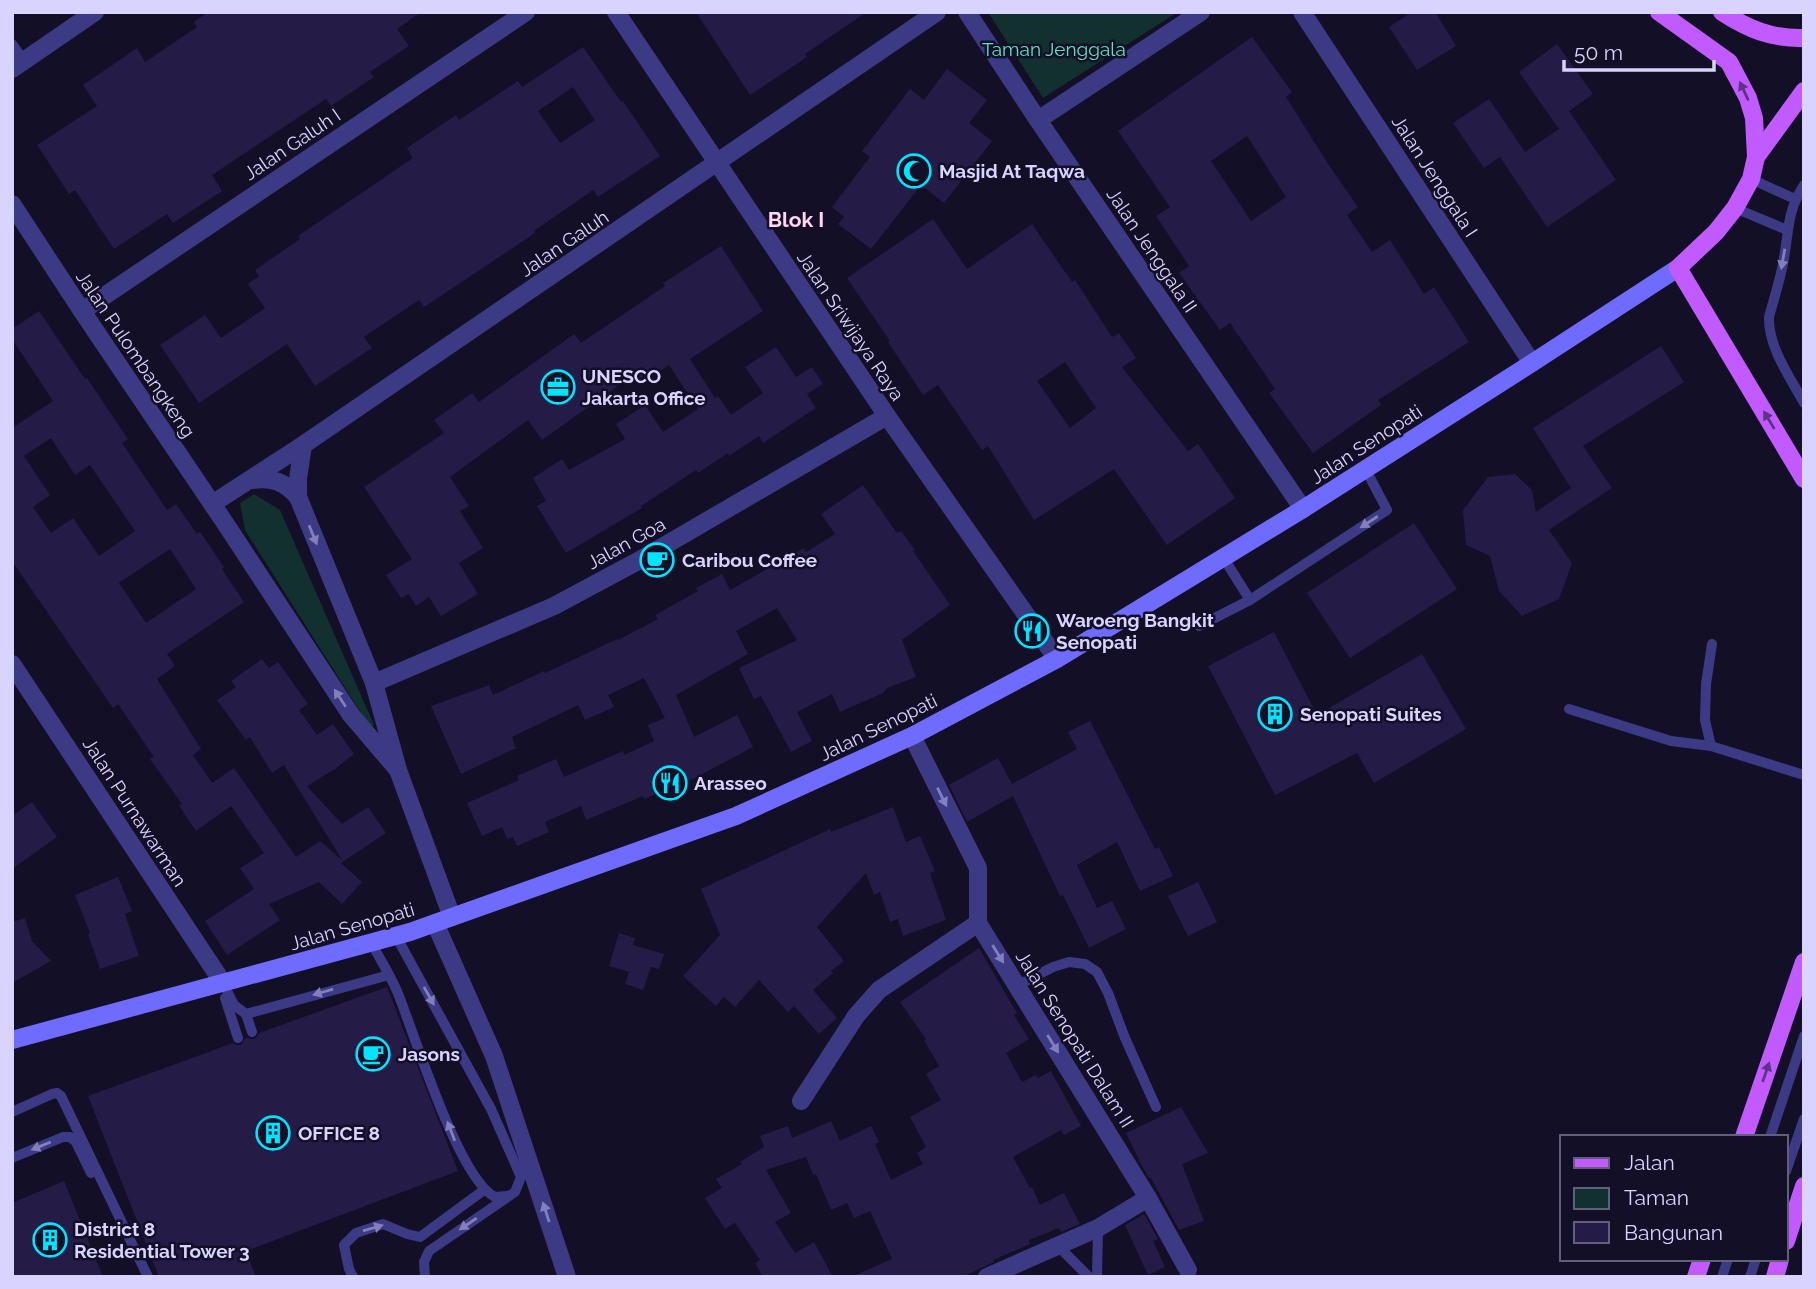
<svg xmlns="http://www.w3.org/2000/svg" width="1816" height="1289" font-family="Raleway,sans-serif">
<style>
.green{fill:#12302f}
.building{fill:#241b47;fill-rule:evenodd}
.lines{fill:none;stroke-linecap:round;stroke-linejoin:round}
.lane{stroke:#3d3a85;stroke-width:10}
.street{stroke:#3d3a85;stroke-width:18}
.secondary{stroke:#6f6bff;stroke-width:18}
.primary{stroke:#c25bff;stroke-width:18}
.oneway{fill:#623188}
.oneway2{fill:#837fbc}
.labels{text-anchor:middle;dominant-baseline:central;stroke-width:5;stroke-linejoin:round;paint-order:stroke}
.park-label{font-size:19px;fill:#5fe0c0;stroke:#130f26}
.street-label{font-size:19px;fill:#d9d4ff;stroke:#130f26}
.poi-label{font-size:19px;font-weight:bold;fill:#d9d4ff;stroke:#130f26;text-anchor:start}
.neighbourhood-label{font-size:21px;font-weight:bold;fill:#ffd6f0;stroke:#130f26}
</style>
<rect width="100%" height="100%" fill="#130f26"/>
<g class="green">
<polygon points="988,12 1178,12 1043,98"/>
<polygon points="254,494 280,510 374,725 370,727 245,530 240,503"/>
</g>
<g class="building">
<polygon points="208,12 421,12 397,29 409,46 370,72 374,77 331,106 326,99 212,175 222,191 173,223 167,214 114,249 75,190 69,194 37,145 97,106 83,85 137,48 145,62 197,27 194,22"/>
<polygon points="696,12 867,12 805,54 807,57 750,95"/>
<polygon points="1412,12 1435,12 1456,46 1417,70 1389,27"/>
<path d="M1252,37L1292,92L1286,97L1328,164L1358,207L1347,215L1372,252L1390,240L1424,294L1434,287L1469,342L1378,400L1381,405L1313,453L1269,393L1275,389L1230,323L1220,330L1179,273L1189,266L1156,216L1170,207L1118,131ZM1247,136L1286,197L1251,221L1211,161Z"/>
<polygon points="1557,44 1593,94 1569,111 1616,180 1547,227 1500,157 1484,168 1453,123 1489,99 1525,152 1559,129 1519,72"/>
<path d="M583,47L621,102L623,101L660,156L598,197L593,190L534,231L535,233L424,307L419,300L364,337L372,348L315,386L287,344L199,403L160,345L205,315L221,338L265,308L248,284L259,276L255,270L300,239L298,236L413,158L407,148L456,115L459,120L518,81L522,87ZM573,87L595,120L560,143L538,111Z"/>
<polygon points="947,69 987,100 969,123 992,141 944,203 921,185 871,249 838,224 844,217 832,207 870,157 862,151 910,89 924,100"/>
<path d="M933,219L967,269L1032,224L1072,282L1075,280L1112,337L1119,333L1136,358L1122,367L1188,451L1198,444L1235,498L1167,545L1114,469L1034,520L988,446L982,450L938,385L923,395L888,342L890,341L847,278ZM1065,362L1096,408L1070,428L1037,381Z"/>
<polygon points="721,246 763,311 690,359 715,398 718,396 731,415 763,393 745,367 776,347 796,377 812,367 823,384 807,394 816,408 763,443 759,436 729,456 728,453 698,473 696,470 641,506 642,508 566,553 537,506 546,501 533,478 562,459 569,470 625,439 616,424 645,405 663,432 698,409 669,365 642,383 636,373 542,440 528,420 450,477 469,506 460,511 483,548 459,563 478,594 441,616 429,597 416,606 409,594 401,598 386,575 412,559 364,487 444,433 434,420 472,393 479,402 574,334 581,343 665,286 663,283"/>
<path d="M39,311L85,379L87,378L128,439L122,443L167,510L176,504L197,534L200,532L224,567L222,569L244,602L167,654L175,666L157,679L201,749L193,755L212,783L234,768L296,857L320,841L342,860L284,765L272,773L250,737L246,740L217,700L236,687L231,681L262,659L269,668L278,662L308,704L299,710L317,735L333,724L354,754L335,769L307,786L342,824L368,807L386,833L341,863L362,882L342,904L319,882L269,904L280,920L227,955L205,921L254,889L240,868L264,853L231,806L196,831L179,806L182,804L150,759L154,757L118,704L113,708L12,561V428L53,401L12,339V329ZM51,438L75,475L90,465L135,531L99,556L73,518L51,533L33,507L50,495L24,456ZM170,549L196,589L146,623L119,583Z"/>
<polygon points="1661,346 1684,382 1583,446 1612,488 1549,530 1572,563 1559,599 1522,616 1499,591 1490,556 1466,545 1463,510 1488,477 1515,474 1532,490 1536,512 1571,488 1533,428"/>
<polygon points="863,485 897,533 901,531 915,550 913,551 950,605 902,640 916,677 887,688 883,693 840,712 832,694 797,712 812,741 791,752 761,696 754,699 739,668 797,640 777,608 736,631 748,654 676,695 694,737 737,715 753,747 695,778 644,799 643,796 586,820 581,806 545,822 549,832 517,846 513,837 507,839 502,827 482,836 467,803 519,780 517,776 556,759 564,777 623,751 624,755 654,741 648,725 665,718 644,678 608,695 614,707 585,720 578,705 512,737 516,748 461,774 431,706 489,685 493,695 544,671 545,673 617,639 618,640 658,619 655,615 698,591 696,588 722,574 730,590 804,548 806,552 835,534 821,514"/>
<polygon points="1414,523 1457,589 1350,658 1307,593"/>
<polygon points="1274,632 1317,715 1422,654 1466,729 1374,783 1357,753 1275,795 1208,666"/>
<polygon points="1090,721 1155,849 1159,847 1173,876 1140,891 1117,842 1077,865 1097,908 1112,901 1126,929 1089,948 1063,895 1060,896 1013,796 967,822 949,785 998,758 1012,784 1077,749 1068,732"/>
<polygon points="32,802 57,837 12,869 12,816"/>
<polygon points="893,807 906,842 920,836 935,871 930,873 946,920 903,936 898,919 890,922 880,892 874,895 866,873 817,927 844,961 831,971 833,973 813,990 837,1018 819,1034 794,1006 788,1012 759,980 735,1007 724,997 716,1006 683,976 720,935 701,889 830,829 831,832"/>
<polygon points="118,877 132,911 125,914 139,956 100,969 88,934 90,933 75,895"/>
<polygon points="1198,882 1217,922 1188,936 1168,896"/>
<polygon points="25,918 32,941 51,961 12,983 12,922"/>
<polygon points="619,933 635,938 633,945 664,954 659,969 651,967 643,990 625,984 629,972 609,966"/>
<polygon points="979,948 1017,1013 1014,1015 1029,1039 1006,1053 1022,1082 1036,1075 1038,1078 1051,1071 1081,1126 1064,1135 1061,1130 1013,1157 1030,1188 1032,1187 1040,1205 1064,1193 1080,1224 1061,1232 1059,1228 1029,1240 1030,1244 993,1260 994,1262 962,1277 851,1277 892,1259 870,1211 854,1218 847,1203 831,1210 816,1174 813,1175 806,1157 766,1170 791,1213 775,1222 795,1253 814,1242 833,1277 763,1277 755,1263 760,1260 735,1223 725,1229 705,1198 722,1188 716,1179 742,1164 740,1162 764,1147 760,1136 788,1126 792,1138 831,1121 840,1141 871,1126 879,1142 875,1144 891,1180 923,1164 917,1153 926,1147 910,1117 941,1100 926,1074 939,1066 924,1040 926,1039 900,1002"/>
<polygon points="387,987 458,1171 246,1251 256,1277 159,1277 88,1096 233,1043 236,1045 241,1045 245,1038 255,1039 259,1033"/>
<polygon points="1181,1107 1208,1153 1182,1164 1204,1221 1179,1230 1151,1178 1149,1178 1142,1166 1126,1133"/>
<polygon points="64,1181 103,1277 12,1277 12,1203"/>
<polygon points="1144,1214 1158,1239 1153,1241 1165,1267 1148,1275 1125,1225"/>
</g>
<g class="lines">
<g class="lane">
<polyline points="12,44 24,61"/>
<polyline points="1751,179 1795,199"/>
<path d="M1804,185C1787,211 1789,230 1784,258C1781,278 1774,298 1769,317C1768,347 1790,377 1804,403"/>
<polyline points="1735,208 1787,230"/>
<polyline points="1223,557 1250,600 1387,510 1366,470"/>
<polyline points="1199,626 1250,600"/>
<polyline points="1569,709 1671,741 1711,746 1804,775"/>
<polyline points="1711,746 1705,720 1706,684 1712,644"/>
<polyline points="396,936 491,1109 521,1177 515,1192 429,1251 424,1262 425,1277"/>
<path d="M372,944C381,961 392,978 399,996C416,1039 459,1179 495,1197L507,1196"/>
<polyline points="223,983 234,1005 246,1014 389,975"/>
<polyline points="1018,985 1053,967 1069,962 1085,964 1097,972 1108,993 1125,1038 1156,1107"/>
<polyline points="225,998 238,1038"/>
<polyline points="246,1014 252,1032"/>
<polyline points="12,1112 52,1094 57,1093 61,1096 148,1277"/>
<polyline points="1770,1137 1804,1036"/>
<polyline points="12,1158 63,1137 70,1137 76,1142 91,1173"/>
<polyline points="1786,1171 1804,1119"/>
<polyline points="1058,1246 1089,1277"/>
<polyline points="353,1277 349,1269 344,1245 356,1233 383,1224 407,1234 420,1237 484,1190"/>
<polyline points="1097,1277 1098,1228"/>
<polyline points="1722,1277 1728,1259"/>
<polyline points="1750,1277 1756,1259"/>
</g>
<g class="street">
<polyline points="616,12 887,416 1057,659"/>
<polyline points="967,12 1038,120 1303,509"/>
<polyline points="1302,12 1532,363"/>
<polyline points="12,69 95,12"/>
<polyline points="1038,120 1201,12"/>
<polyline points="12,204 82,311 227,526 351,715 398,770"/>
<polyline points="82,311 526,12"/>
<polyline points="303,445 298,479 298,497 374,683 398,770 452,917"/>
<path d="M252,480C272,477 285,482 298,497"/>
<polyline points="212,504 303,445 937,12"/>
<polyline points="12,664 223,983"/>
<polyline points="374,683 554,606 638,561 887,416"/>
<polyline points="912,736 978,868 978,923 1148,1198 1188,1270"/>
<polyline points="435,923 494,1056 567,1277"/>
<polyline points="801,1101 856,1016 879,990 978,923"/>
<polyline points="987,1277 1098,1228 1148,1198"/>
</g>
<polyline class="secondary" points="12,1040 410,932 736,816 912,736 1057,659 1303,509 1532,363 1678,268"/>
<g class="primary">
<polyline points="1659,12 1729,62 1748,98 1754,118 1756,157 1751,179 1735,208 1716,232 1678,268 1804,479"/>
<path d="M1722,12C1748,29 1772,39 1804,38"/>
<polyline points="1756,157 1804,91"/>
<polyline points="1744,1137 1804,962"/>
<polyline points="1786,1241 1804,1186"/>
<polyline points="1696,1277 1702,1259"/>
<polyline points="1775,1277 1780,1259"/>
</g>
</g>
<defs><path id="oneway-solid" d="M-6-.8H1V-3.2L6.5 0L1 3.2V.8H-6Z" transform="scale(1.75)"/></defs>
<g class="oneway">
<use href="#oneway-solid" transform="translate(1744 91) rotate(-115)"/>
<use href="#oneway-solid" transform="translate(1769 420) rotate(-121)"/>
<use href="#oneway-solid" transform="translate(1766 1072) rotate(-71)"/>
</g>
<g class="oneway2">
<use href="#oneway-solid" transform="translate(1783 259) rotate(100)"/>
<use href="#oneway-solid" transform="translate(1369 522) rotate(147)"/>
<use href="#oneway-solid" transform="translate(313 535) rotate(68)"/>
<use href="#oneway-solid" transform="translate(340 698) rotate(-123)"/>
<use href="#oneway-solid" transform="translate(942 797) rotate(64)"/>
<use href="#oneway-solid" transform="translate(998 954) rotate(58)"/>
<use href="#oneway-solid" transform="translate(323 992) rotate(164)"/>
<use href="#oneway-solid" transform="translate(429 996) rotate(61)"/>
<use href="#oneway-solid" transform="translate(1053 1044) rotate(58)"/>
<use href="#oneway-solid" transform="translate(451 1131) rotate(-111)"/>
<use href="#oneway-solid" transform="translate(41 1146) rotate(158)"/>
<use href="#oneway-solid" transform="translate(546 1212) rotate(-108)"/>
<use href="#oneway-solid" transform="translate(468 1224) rotate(146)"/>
<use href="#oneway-solid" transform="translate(373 1228) rotate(-16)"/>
</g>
<defs>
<symbol id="mosque-ring" viewBox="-11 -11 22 22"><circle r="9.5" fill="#130f26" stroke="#00e5ff" stroke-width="1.5"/><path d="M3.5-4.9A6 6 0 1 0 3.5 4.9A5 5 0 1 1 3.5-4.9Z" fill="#00e5ff"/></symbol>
<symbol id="office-ring" viewBox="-11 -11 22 22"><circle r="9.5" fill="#130f26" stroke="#00e5ff" stroke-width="1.5"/><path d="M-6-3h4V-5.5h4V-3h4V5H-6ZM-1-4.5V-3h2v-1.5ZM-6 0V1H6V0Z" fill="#00e5ff"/></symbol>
<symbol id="cafe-ring" viewBox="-11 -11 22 22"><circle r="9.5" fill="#130f26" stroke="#00e5ff" stroke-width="1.5"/><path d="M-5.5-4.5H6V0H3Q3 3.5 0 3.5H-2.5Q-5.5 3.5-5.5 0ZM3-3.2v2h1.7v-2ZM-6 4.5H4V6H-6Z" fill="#00e5ff"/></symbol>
<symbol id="restaurant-ring" viewBox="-11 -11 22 22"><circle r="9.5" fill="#130f26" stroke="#00e5ff" stroke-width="1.5"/><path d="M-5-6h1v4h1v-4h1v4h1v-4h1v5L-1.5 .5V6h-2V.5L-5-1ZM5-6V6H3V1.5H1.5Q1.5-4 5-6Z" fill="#00e5ff"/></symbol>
<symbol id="building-ring" viewBox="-11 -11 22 22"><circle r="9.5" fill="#130f26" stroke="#00e5ff" stroke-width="1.5"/><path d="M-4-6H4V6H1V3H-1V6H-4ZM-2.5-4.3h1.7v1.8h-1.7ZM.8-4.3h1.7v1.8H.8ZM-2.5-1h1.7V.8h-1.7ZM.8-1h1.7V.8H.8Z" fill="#00e5ff"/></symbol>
</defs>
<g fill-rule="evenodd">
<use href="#mosque-ring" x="895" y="152" width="38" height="38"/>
<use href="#office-ring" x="539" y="368" width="38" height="38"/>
<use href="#cafe-ring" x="638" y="541" width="38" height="38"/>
<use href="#restaurant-ring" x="1013" y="612" width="38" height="38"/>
<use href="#building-ring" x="1256" y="695" width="38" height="38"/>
<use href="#restaurant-ring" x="651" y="764" width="38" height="38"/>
<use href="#cafe-ring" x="354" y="1035" width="38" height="38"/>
<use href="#building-ring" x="254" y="1114" width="38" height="38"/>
<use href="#building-ring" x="31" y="1221" width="38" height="38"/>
</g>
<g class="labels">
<g class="park-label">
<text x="1054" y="49">Taman Jenggala</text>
</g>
<g class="street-label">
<text transform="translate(292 144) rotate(-34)">Jalan Galuh I</text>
<text transform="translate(1435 176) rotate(57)">Jalan Jenggala I</text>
<text transform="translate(564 243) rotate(-34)">Jalan Galuh</text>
<text transform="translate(1152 250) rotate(56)">Jalan Jenggala II</text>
<text transform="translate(851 326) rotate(56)">Jalan Sriwijaya Raya</text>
<text transform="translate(136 354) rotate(56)">Jalan Pulombangkeng</text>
<text transform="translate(1366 444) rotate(-33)">Jalan Senopati</text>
<text transform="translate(626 543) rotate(-29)">Jalan Goa</text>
<text transform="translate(878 727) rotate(-26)">Jalan Senopati</text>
<text transform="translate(135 812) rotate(57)">Jalan Purnawarman</text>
<text transform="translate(352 926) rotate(-16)">Jalan Senopati</text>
<text transform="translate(1075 1039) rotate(58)">Jalan Senopati Dalam II</text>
</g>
<g class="poi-label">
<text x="939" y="171">Masjid At Taqwa</text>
<text x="582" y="376">UNESCO<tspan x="582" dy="22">Jakarta Office</tspan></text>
<text x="682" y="560">Caribou Coffee</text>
<text x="1056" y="620">Waroeng Bangkit<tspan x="1056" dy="22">Senopati</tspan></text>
<text x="1300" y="714">Senopati Suites</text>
<text x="694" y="783">Arasseo</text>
<text x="398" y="1054">Jasons</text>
<text x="298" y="1133">OFFICE 8</text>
<text x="74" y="1229">District 8<tspan x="74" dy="22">Residential Tower 3</tspan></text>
</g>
<g class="neighbourhood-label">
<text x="796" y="219">Blok I</text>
</g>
</g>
<rect width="1816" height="1289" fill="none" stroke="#d9d4ff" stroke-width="28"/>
<rect x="1560" y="1135" width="228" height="126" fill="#130f26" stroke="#625e7d" stroke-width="2"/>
<rect x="1574" y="1158" width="35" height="10" fill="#c25bff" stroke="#625e7d" stroke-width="2"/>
<text x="1624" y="1170" font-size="21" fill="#d9d4ff">Jalan</text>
<rect x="1574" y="1188" width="35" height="21" fill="#12302f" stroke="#625e7d" stroke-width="2"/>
<text x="1624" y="1205" font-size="21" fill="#d9d4ff">Taman</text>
<rect x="1574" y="1222" width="35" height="21" fill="#241b47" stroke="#625e7d" stroke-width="2"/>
<text x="1624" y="1240" font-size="21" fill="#d9d4ff">Bangunan</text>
<path d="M1564 60v10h150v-10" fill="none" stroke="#d9d4ff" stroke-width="3.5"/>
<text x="1574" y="60" font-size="21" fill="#d9d4ff" stroke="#130f26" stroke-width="5" paint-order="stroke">50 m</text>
</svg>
